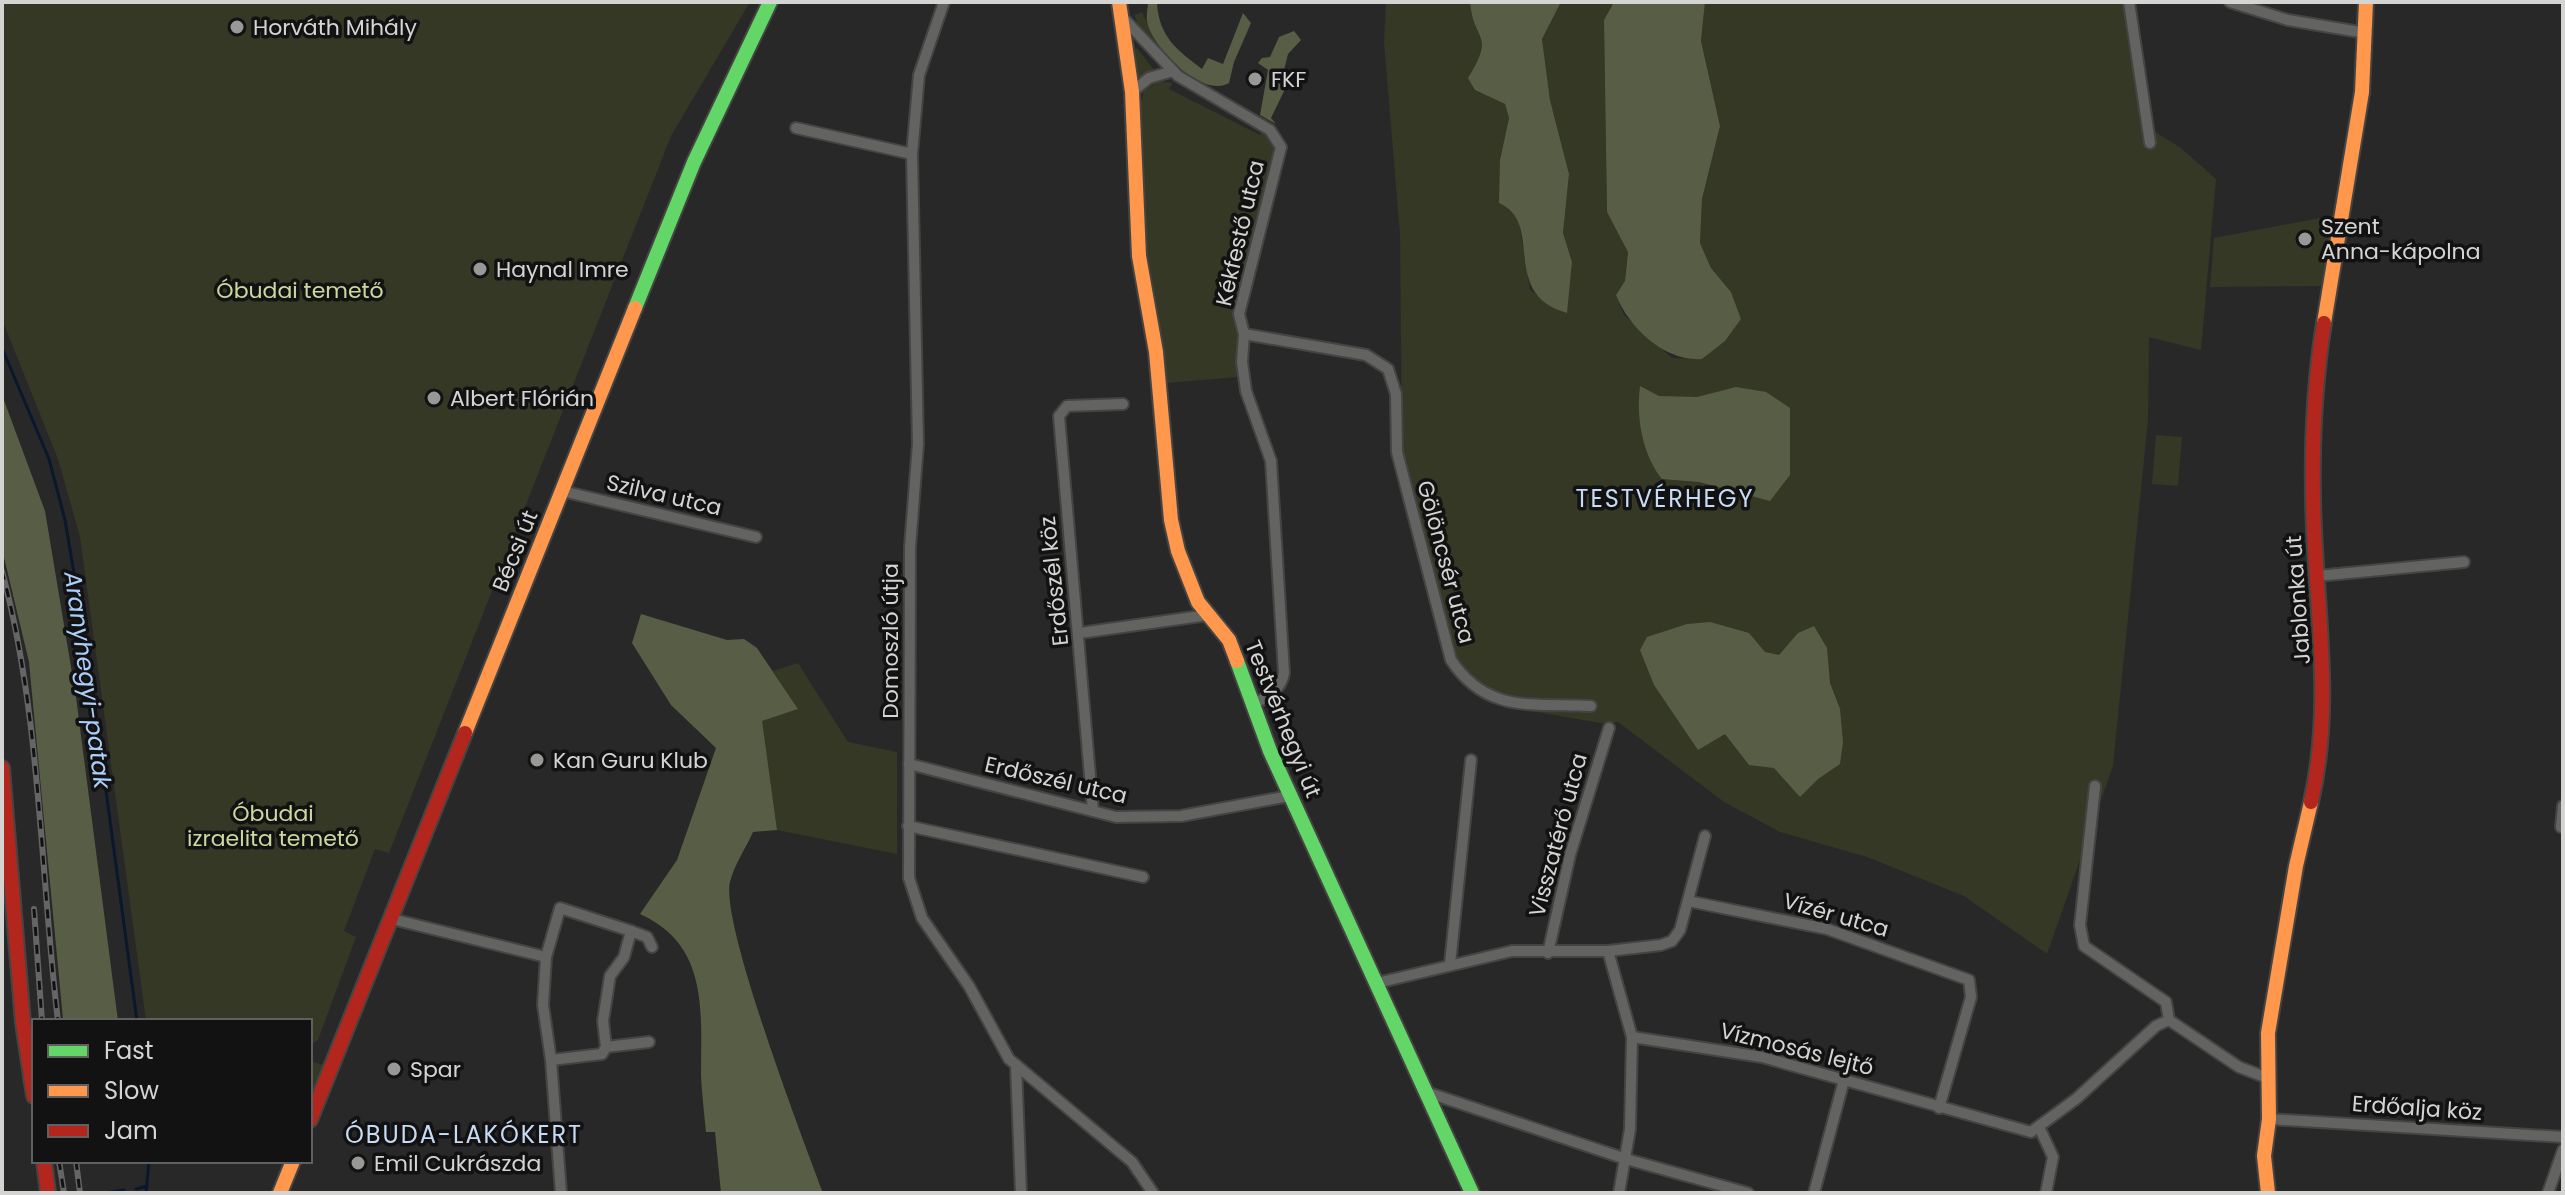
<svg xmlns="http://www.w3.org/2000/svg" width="2565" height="1195" font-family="Poppins,sans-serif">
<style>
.green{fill:#343825}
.forest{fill:#585e45}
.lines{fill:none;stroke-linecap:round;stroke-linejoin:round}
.stream{stroke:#09182a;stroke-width:3}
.street-casing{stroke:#444443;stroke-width:14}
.fast-casing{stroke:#444443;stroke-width:18}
.slow-casing{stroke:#444443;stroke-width:18}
.jam-casing{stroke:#444443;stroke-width:18}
.street{stroke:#636362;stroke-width:10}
.fast{stroke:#63d668;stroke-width:14}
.slow{stroke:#ff974d;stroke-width:14}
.jam{stroke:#b3261e;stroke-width:14}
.rail-casing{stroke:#656565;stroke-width:6}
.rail{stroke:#111211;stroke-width:3;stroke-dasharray:9;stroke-linecap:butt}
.poi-dot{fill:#989897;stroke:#111211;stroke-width:3}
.labels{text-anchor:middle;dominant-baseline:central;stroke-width:7;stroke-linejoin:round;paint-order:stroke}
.poi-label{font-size:22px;fill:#d4d4d3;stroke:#111211;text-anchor:start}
.street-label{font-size:22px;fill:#d4d4d3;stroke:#111211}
.park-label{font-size:22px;fill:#cbd8a0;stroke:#111211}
.neighbourhood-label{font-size:24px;letter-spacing:2px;fill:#c8dbf4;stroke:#111211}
.water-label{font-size:24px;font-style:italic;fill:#abcefd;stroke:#111211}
</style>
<rect width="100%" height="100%" fill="#282828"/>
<g class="green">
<polygon points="2,2 750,2 671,136 389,853 375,849 344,931 356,937 318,1040 310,1044 310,1021 146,1020 80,537 58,459 2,319"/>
<polygon points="1386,2 1470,2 1472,15 1484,40 1475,90 1505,104 1509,118 1500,160 1511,208 1519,221 1530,290 1566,313 1572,262 1563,233 1569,174 1550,100 1542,39 1561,2 1614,2 1604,20 1607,212 1628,251 1625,282 1616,295 1624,315 1672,358 1702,359 1725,341 1741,319 1731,292 1711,268 1700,243 1702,199 1720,126 1701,41 1705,2 2126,2 2141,123 2181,148 2216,179 2201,350 2149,337 2148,420 2113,766 2047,954 1964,896 1867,857 1780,832 1724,802 1618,722 1600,723 1525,710 1480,685 1455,658 1402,448 1400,235 1384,42"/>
<polygon points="1133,11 1135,15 1142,12 1161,52 1177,69 1141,33"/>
<polygon points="1137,48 1154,70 1136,81 1132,50"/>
<polygon points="1159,81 1173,83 1169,89 1260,135 1262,131 1277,146 1240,332 1238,377 1167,383 1147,281 1139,111 1144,91"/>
<polygon points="2336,215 2325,286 2210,287 2214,238"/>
<polygon points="2156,435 2182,437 2178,486 2152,484"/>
<polygon points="798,663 848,742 897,752 897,854 777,830 761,721 798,709 773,671"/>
<polygon points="310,1061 323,1065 310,1100"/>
</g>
<g class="forest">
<path d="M1148,2L1157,3C1159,37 1177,50 1202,69L1208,58L1223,64L1243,13L1251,23L1234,62L1229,83C1203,99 1151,47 1147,21C1146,16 1148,8 1148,2Z"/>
<path d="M1470,2H1561L1542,39L1550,100L1569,174L1563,233L1572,262L1567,313C1498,293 1546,224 1499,203L1500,160L1509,118L1505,104L1475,90L1468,78C1496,32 1474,44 1470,2Z"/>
<path d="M1614,2H1705L1701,41L1720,126L1702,199L1700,243L1711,268L1731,292L1741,319L1725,341L1702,359C1665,362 1629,328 1616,295L1625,281L1628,252L1607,212L1604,20Z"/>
<polygon points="1294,31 1301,40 1288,54 1282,78 1287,85 1271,118 1276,124 1260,115 1268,70 1258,63 1262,58 1270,57 1279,37"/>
<path d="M1640,386L1659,396L1697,397L1736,387L1766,392L1790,408V475L1770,501L1699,482L1662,479C1642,454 1636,417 1640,386Z"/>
<polygon points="2,395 45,511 76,697 118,1021 63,1019 29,662 2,549"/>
<path d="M641,614L727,640L744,639L757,648L798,709L762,721L777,830L753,832C746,848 734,865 730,882C720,923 804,1142 823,1193H721L715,1132H706C704,1113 702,1094 701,1076C701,1011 709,945 640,914L677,860L716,748L671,705L632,643Z"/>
<polygon points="1710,622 1749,633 1765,652 1779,655 1798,633 1814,626 1827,648 1830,683 1840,709 1843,742 1840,764 1818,779 1800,797 1774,768 1749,765 1725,734 1698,750 1654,685 1640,650 1647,637 1687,624"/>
</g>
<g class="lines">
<g class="stream">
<polyline points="2,348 49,459 65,520 87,650 137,1021"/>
<polyline points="136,1189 147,1186"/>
<polyline points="104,1193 124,1190"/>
<polyline points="146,1193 149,1161"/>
</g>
<defs>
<g id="street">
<polyline points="944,2 919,75 912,154 918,444 910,547 909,878 922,918 969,986 1009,1059 1132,1162 1153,1193"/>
<polyline points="2129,2 2150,143"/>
<polyline points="2230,2 2288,20 2366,33"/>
<path d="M1124,19L1178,76L1270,130L1281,147L1239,314L1244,334L1242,362L1246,391L1271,461L1284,673C1281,691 1266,698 1251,705"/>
<polyline points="1132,92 1149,78 1173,71"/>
<polyline points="796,128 912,154"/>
<path d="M1244,334L1366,355L1388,369L1396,394L1397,452L1451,660C1487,714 1533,703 1591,706"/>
<polyline points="562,491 756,537"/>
<polyline points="2317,576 2464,562"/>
<polyline points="1080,633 1208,615"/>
<polyline points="909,764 1116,817 1181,816 1289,796"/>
<polyline points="2095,786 2080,925 2084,946 2166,1002 2169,1020 2239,1067 2270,1079"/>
<polyline points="1093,811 1059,416 1067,406 1123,404"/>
<polyline points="908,826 1143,877"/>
<polyline points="2561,827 2563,806"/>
<polyline points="1688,901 1827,929 1969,980 1971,997 1939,1108"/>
<polyline points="392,919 546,957"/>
<polyline points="631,931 647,937 652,947"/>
<polyline points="1608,951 1632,1037 1630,1129 1619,1193"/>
<polyline points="1548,953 1570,855 1609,728"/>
<polyline points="1450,964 1471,760"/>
<polyline points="1377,983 1512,951 1608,951 1661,945 1672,941 1680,930 1705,836"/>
<polyline points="1632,1037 1762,1057 2031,1132 2076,1099 2156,1026 2169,1020"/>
<polyline points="606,1047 649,1042"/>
<polyline points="551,1060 602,1054 606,1047 603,1021 610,976 624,957 631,931 560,908 546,957 543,1005 551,1060 561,1193"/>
<polyline points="1016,1065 1021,1193"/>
<polyline points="1426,1092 1626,1159 1748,1193"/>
<polyline points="2269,1119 2563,1137"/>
<polyline points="2040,1129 2053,1157 2046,1193"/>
<polyline points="1814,1193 1844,1080"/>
<polyline points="2548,1193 2563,1150"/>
</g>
<g id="fast">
<polyline points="635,308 694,162 770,2"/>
<polyline points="1237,661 1270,751 1472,1193"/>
</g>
<g id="slow">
<polyline points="1119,2 1132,92 1139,256 1156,352 1171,520 1178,551 1198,602 1229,640 1237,661"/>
<polyline points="2324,323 2362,92 2366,2"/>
<polyline points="465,733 635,308"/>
<polyline points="280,1193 293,1161"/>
<polyline points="2268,1193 2264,1156 2269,1119 2268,1033 2296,866 2311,802"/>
</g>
<g id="jam">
<polyline points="2,768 23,1023 34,1096"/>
<path d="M2311,802C2332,711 2318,622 2314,529C2311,460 2313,391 2324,323"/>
<polyline points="310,1120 465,733"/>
<polyline points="44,1161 48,1193"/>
</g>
</defs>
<use href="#street" class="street-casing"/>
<use href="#fast" class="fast-casing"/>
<use href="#slow" class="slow-casing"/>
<use href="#jam" class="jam-casing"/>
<use href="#street" class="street"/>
<use href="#fast" class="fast"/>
<use href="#slow" class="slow"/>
<use href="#jam" class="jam"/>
<defs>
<g id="rail">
<path d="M2,571C41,716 40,872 58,1021"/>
<polyline points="34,909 42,1021"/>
<polyline points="59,1161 64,1193"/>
<polyline points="76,1161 80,1193"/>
</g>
</defs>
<use href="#rail" class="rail-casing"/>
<use href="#rail" class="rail"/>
</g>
<g class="poi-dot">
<circle cx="237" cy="27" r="8"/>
<circle cx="1255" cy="79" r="8"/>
<circle cx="2305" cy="239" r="8"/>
<circle cx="480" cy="269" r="8"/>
<circle cx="434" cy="398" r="8"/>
<circle cx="537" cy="760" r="8"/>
<circle cx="394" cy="1069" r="8"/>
<circle cx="358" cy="1163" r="8"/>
</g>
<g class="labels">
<g class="poi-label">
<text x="253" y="27">Horváth Mihály</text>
<text x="1271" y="79">FKF</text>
<text x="2321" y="226">Szent<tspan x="2321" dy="25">Anna-kápolna</tspan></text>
<text x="496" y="269">Haynal Imre</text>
<text x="450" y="398">Albert Flórián</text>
<text x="553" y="760">Kan Guru Klub</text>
<text x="410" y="1069">Spar</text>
<text x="374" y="1163">Emil Cukrászda</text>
</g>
<g class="street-label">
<text transform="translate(1240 233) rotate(-77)">Kékfestő utca</text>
<text transform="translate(664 495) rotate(13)">Szilva utca</text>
<text transform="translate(515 551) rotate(-68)">Bécsi út</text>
<text transform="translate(1446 562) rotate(75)">Gölöncsér utca</text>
<text transform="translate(1054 581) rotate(-96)">Erdőszél köz</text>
<text transform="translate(2298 600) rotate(-94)">Jablonka út</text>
<text transform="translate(890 641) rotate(-90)">Domoszló útja</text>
<text transform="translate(1283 719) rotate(68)">Testvérhegyi út</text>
<text transform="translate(1056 780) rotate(13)">Erdőszél utca</text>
<text transform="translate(1558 835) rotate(-75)">Visszatérő utca</text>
<text transform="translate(1836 915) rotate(16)">Vízér utca</text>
<text transform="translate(1797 1049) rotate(14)">Vízmosás lejtő</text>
<text transform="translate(2417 1108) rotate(4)">Erdőalja köz</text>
</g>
<g class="park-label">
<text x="300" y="290">Óbudai temető</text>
<text x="273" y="813">Óbudai<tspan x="273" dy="25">izraelita temető</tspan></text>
</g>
<g class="neighbourhood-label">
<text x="1665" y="498">TESTVÉRHEGY</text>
<text x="464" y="1134">ÓBUDA-LAKÓKERT</text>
</g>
<g class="water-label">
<text transform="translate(88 680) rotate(82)">Aranyhegyi-patak</text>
</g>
</g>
<rect width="2565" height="1195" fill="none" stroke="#d4d4d3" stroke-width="8"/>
<rect x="32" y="1019" width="280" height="144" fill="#111211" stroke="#5f605f" stroke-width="2"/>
<rect x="48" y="1045" width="40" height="12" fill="#63d668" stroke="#5f605f" stroke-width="2"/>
<text x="104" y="1059" font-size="24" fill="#d4d4d3">Fast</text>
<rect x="48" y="1085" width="40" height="12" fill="#ff974d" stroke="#5f605f" stroke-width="2"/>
<text x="104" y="1099" font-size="24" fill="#d4d4d3">Slow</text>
<rect x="48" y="1125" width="40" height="12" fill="#b3261e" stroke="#5f605f" stroke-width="2"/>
<text x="104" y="1139" font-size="24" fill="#d4d4d3">Jam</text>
</svg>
